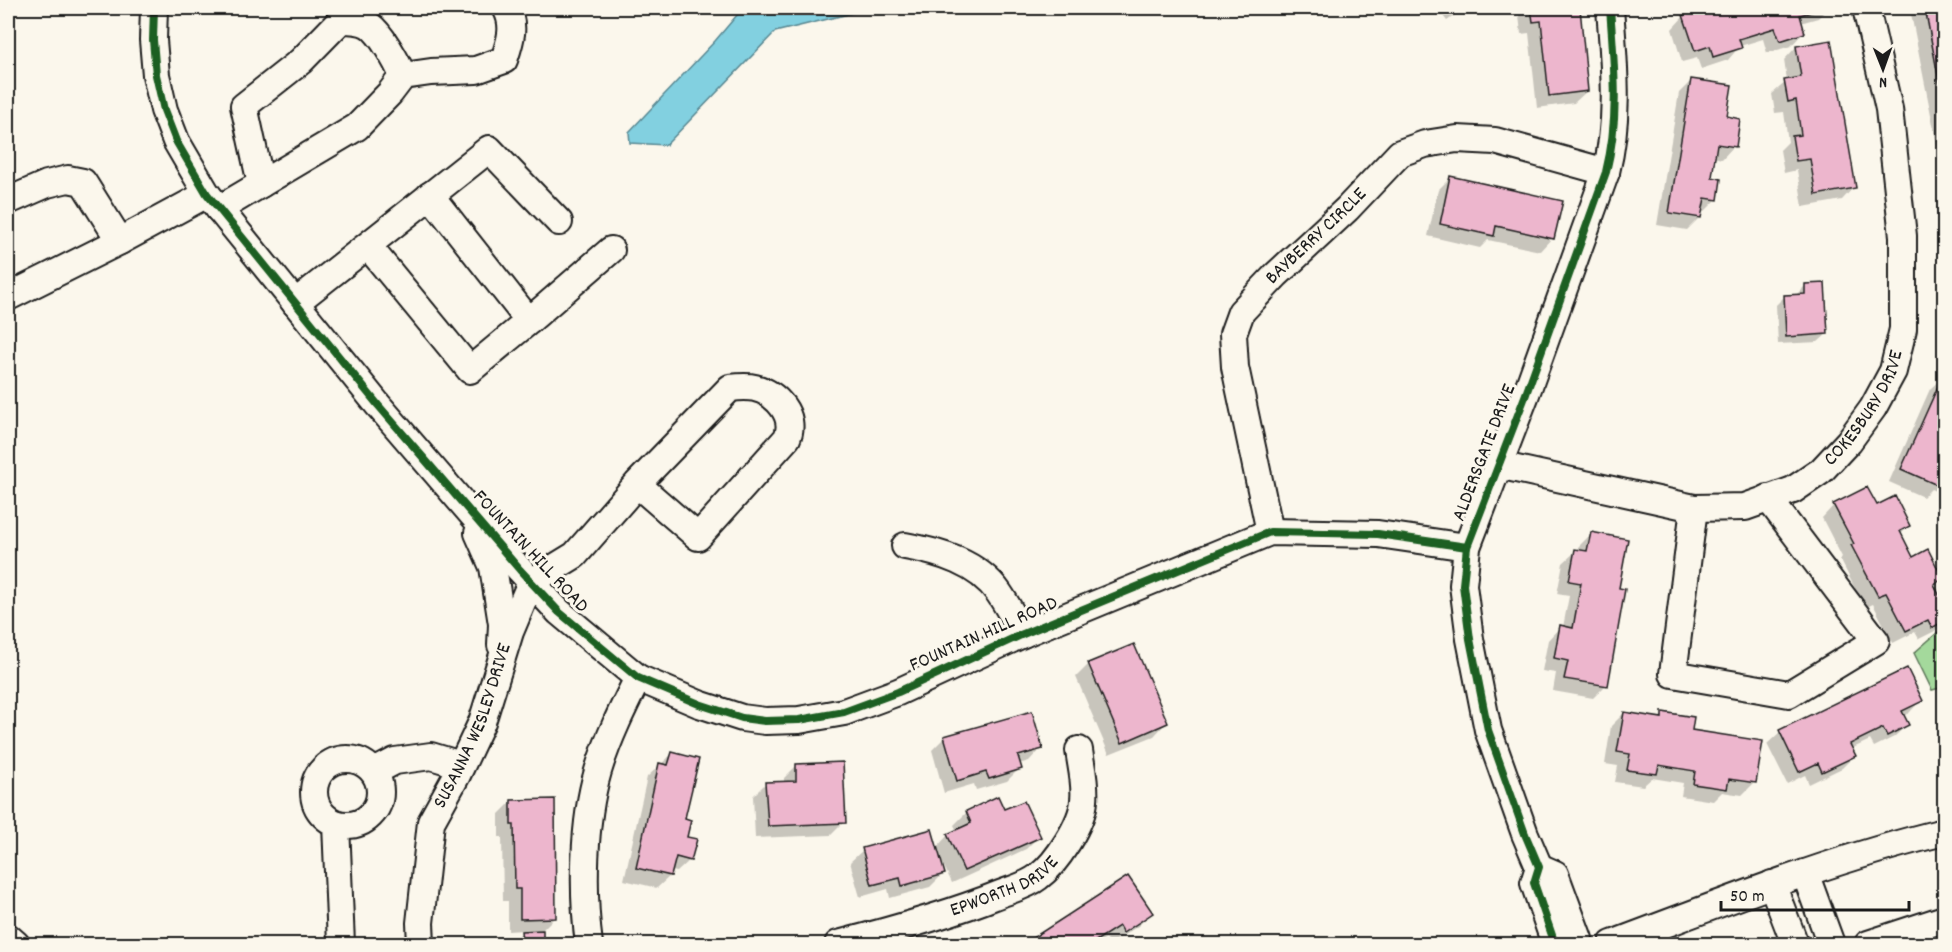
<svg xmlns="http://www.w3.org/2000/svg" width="1952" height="952" font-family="Dekko,sans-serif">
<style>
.green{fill:#a4d99c;stroke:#607a5c;stroke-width:1.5}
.water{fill:#82d0e0;stroke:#598892;stroke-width:1.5}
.shadow{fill:#0003}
.building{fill:#edb6cd;stroke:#1c1c1c;stroke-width:1.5}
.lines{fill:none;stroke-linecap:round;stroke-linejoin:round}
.minor-casing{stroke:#1c1c1c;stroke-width:30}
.minor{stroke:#fbf7ec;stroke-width:26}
.cycleway-casing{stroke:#fbf7ec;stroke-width:11}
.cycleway{stroke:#1b5e20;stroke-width:8}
.labels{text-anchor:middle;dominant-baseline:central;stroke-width:6;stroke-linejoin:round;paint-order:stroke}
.street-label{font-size:20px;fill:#1c1c1c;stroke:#fbf7ec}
</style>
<rect width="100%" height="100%" fill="#fbf7ec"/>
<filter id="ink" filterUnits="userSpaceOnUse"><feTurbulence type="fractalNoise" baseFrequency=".0167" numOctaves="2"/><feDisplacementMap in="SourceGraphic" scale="12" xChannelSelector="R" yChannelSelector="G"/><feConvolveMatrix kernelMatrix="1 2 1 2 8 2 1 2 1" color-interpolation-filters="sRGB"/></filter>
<g filter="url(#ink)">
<polygon class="green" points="1944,627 1944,687 1932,690 1914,653"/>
<polygon class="water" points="743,8 873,8 775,32 666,145 630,143 629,132 715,41"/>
<g class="shadow">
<polygon points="1437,8 1465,8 1447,21"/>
<polygon points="1527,8 1578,8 1587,91 1574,103 1537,108 1529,33 1521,34 1519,15"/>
<polygon points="1711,8 1828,8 1818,18 1800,23 1803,33 1791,46 1767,53 1763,39 1740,46 1728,60 1701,69 1697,58 1682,62 1672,29 1684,16"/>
<polygon points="1918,8 1944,8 1944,149 1938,150 1911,14"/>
<polygon points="1796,47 1854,187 1842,200 1803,207 1797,170 1784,173 1780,150 1788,142 1784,112 1775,113 1772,94 1787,81 1784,60"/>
<polygon points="1692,80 1725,118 1734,146 1722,159 1713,157 1710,178 1717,199 1704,212 1701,211 1700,217 1687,230 1657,225 1679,93"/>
<polygon points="1451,177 1552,238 1540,251 1488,240 1480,248 1428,236 1438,190"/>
<polygon points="1944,214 1944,250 1943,216"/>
<polygon points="1805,286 1827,334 1818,342 1778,344 1776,305 1784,297 1797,296 1797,294"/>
<polygon points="1943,377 1944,377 1944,495 1931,489 1923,497 1889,482 1930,389"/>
<polygon points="1834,505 1876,507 1909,526 1900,535 1912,559 1941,579 1934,587 1944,608 1944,622 1937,630 1919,639 1915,632 1893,643 1873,604 1865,608 1840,559 1842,557 1822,518"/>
<polygon points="1591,534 1618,589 1606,685 1593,698 1553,691 1556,673 1542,671 1548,640 1560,627 1563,627 1569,596 1557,594 1563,563 1576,551 1578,551 1578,547"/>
<polygon points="1089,664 1166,723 1154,736 1109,754 1076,677"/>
<polygon points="1921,700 1909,713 1903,716 1907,725 1894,737 1874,747 1870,740 1851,749 1854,756 1842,768 1809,784 1805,775 1787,784 1767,744 1780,732"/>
<polygon points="1624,713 1658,719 1663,714 1690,731 1755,782 1742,795 1722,792 1713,801 1681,796 1683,783 1652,778 1643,786 1615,782 1618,766 1605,764 1611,726"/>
<polygon points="945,737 1041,748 1029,761 1019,764 1020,768 1007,781 976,790 974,784 944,793 932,750"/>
<polygon points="672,754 690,860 677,872 671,871 670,876 657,888 624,880 647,777"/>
<polygon points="796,766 844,822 831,835 755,838 753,796 766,783 784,783 784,778"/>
<polygon points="512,801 554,918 541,931 542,944 500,944 502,942 512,942 524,930 508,931 508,901 503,901 502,837 499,837 499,814"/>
<polygon points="967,812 1039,836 1026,849 952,883 940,858 943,874 930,887 890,898 888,889 860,897 850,862 863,850 936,848 948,835 957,831 954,825"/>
<polygon points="1151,913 1138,926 1110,944 1106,938 1096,944 1027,944 1029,943"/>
</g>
<g class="building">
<polygon points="1531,8 1580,8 1588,91 1549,96 1541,21 1533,22"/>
<polygon points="1706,8 1826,8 1800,15 1805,33 1780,41 1775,28 1739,39 1742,48 1713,57 1710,46 1695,51 1683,15"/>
<polygon points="1925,8 1944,8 1944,107"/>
<polygon points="1831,40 1856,188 1816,195 1810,159 1796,161 1792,136 1801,135 1796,100 1788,102 1784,80 1801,77 1796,46"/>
<polygon points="1691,79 1732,85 1727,116 1740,119 1736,147 1717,144 1712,177 1721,179 1718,200 1705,198 1701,218 1669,213"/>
<polygon points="1450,176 1563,201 1554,239 1496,226 1494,236 1440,224"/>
<polygon points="1825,283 1828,334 1786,337 1784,295 1805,294 1805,284"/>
<polygon points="1943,375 1944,376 1944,477 1941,476 1937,485 1901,469"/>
<polygon points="1867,487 1877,505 1895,496 1910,526 1900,531 1913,557 1928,549 1943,579 1934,584 1944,605 1944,621 1932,628 1928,620 1906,631 1886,593 1878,596 1851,545 1854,544 1833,504"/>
<polygon points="1591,532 1628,539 1619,588 1625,589 1608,686 1564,679 1568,661 1554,658 1560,625 1573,628 1581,583 1569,581 1575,549 1587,551"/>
<polygon points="1134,644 1168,723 1122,743 1088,663"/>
<polygon points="1907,668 1923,701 1902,711 1909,725 1887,736 1883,728 1850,744 1856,756 1822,772 1818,763 1799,772 1779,730"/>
<polygon points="1032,711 1043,749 1018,756 1022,769 989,779 986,772 957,781 944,736"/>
<polygon points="1624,712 1662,718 1662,712 1694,717 1692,730 1763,741 1756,783 1729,779 1727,789 1693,784 1695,771 1659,765 1657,774 1627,770 1630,754 1617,752"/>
<polygon points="672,752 699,759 685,818 691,820 687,837 697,839 691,861 676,857 671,876 636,868 659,763 668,765"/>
<polygon points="843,762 846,823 768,826 765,782 796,781 796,764"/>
<polygon points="998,796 1004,809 1024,801 1041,837 964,871 947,834 971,823 966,811"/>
<polygon points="555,799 556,918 520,919 520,889 515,889 514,825 511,825 511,800"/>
<polygon points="932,829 945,874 902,886 900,878 872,885 862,848"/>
<polygon points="1128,876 1153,913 1123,933 1119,926 1091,944 1030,944 1028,941"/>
<polygon points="543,930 543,944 502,944 502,941 522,940 521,931"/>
</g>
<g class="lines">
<defs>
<g id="minor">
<polyline points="154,8 153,40 156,75 164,110 176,141 207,194 378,405 520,570 559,612 638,678 699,704 742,718 765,721 799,720 844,712 898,692 1023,634 1270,532 1378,534 1467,547"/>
<path d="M341,20C350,20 361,20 369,25C381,33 397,62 403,76"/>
<polyline points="261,184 244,106 301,61 341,20 358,8"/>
<polyline points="8,201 47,184 68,179 83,182 120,241"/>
<path d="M219,209L357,127L390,93L403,76L431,72L476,70L504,60C510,42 516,26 506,8"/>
<polyline points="368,246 470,370 529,321 430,195"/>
<polyline points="8,297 120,241 207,194"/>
<polyline points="295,303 489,149 559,222"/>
<polyline points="529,321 611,250"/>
<path id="s1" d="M1498,465L1694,508L1745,507L1793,490L1821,471L1849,441L1873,408L1893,371L1903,329V236L1889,109L1866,8"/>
<polyline points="1694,508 1673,674 1789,694 1876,641 1768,498"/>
<path id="s2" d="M1270,532L1235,367L1233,334L1241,312L1276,275L1347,209L1400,153L1425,144L1457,139L1495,141L1606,172"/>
<polyline points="478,533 493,567 502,624 501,645"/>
<path d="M905,546C940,552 978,563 999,593C1008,606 1015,620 1023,634"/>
<circle cx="347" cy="792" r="33"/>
<polyline points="374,772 395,761 431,756 461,765"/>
<polyline points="336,824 341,944"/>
<polyline points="1539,867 1555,874 1579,939 1578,944"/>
<polyline points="1805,873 1831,944"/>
<polyline points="1772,884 1795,944"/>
<polyline points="8,937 16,944"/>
<path id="s3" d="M421,944L420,923L431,822L457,775L482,722L510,632L531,582L575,555L637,484L730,388C738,387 747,386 755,388C776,393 797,416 787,438L698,537L637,484"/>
<path d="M589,944C582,892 583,822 598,771C608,738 623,708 638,678"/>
<path id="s4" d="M838,944C893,930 948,915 1000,894C1013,889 1028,885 1038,877C1056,864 1083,823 1084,800C1086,784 1081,766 1079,750"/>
<path d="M1555,944L1534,883L1539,867L1525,834L1488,730L1470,639L1463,585L1467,547L1526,394L1606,172C1620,116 1614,65 1610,8"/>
<path d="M1612,944C1722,903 1831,859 1944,832"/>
<polyline points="1868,944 1944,919"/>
</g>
</defs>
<use href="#minor" class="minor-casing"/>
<use href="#minor" class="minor"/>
<defs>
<g id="cycleway">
<polyline points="154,8 153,40 156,75 164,110 176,141 207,194 378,405 520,570 559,612 638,678 699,704 742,718 765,721 799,720 844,712 898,692 1023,634 1270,532 1378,534 1467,547"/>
<path d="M1555,944L1534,883L1539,867L1525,834L1488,730L1470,639L1463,585L1467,547L1526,394L1606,172C1620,116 1614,65 1610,8"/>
</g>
</defs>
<use href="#cycleway" class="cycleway-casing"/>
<use href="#cycleway" class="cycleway"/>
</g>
</g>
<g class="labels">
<g class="street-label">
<text stroke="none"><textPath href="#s2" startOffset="332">BAYBERRY CIRCLE</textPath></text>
<text stroke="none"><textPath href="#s1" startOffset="414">COKESBURY DRIVE</textPath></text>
<text transform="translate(1485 453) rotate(-69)">ALDERSGATE DRIVE</text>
<text transform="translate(530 552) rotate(47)">FOUNTAIN HILL ROAD</text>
<text transform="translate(984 635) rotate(-24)">FOUNTAIN HILL ROAD</text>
<text stroke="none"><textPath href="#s3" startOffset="228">SUSANNA WESLEY DRIVE</textPath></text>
<text stroke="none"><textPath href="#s4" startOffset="177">EPWORTH DRIVE</textPath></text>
</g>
</g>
<rect width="1952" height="952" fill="none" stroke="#fbf7ec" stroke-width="30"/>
<rect x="15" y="15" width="1922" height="922" fill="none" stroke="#1c1c1c" stroke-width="2" filter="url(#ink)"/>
<g transform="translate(1883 69) rotate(179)" stroke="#fbf7ec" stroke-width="4.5" paint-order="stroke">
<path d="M0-4.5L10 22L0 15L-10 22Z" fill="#1c1c1c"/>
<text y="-9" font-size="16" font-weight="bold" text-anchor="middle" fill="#1c1c1c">N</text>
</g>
<path d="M1721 901v9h188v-9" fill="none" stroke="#1c1c1c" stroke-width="3"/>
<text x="1730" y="901" font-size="18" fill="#1c1c1c" stroke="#fbf7ec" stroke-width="4.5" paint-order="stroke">50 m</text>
</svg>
